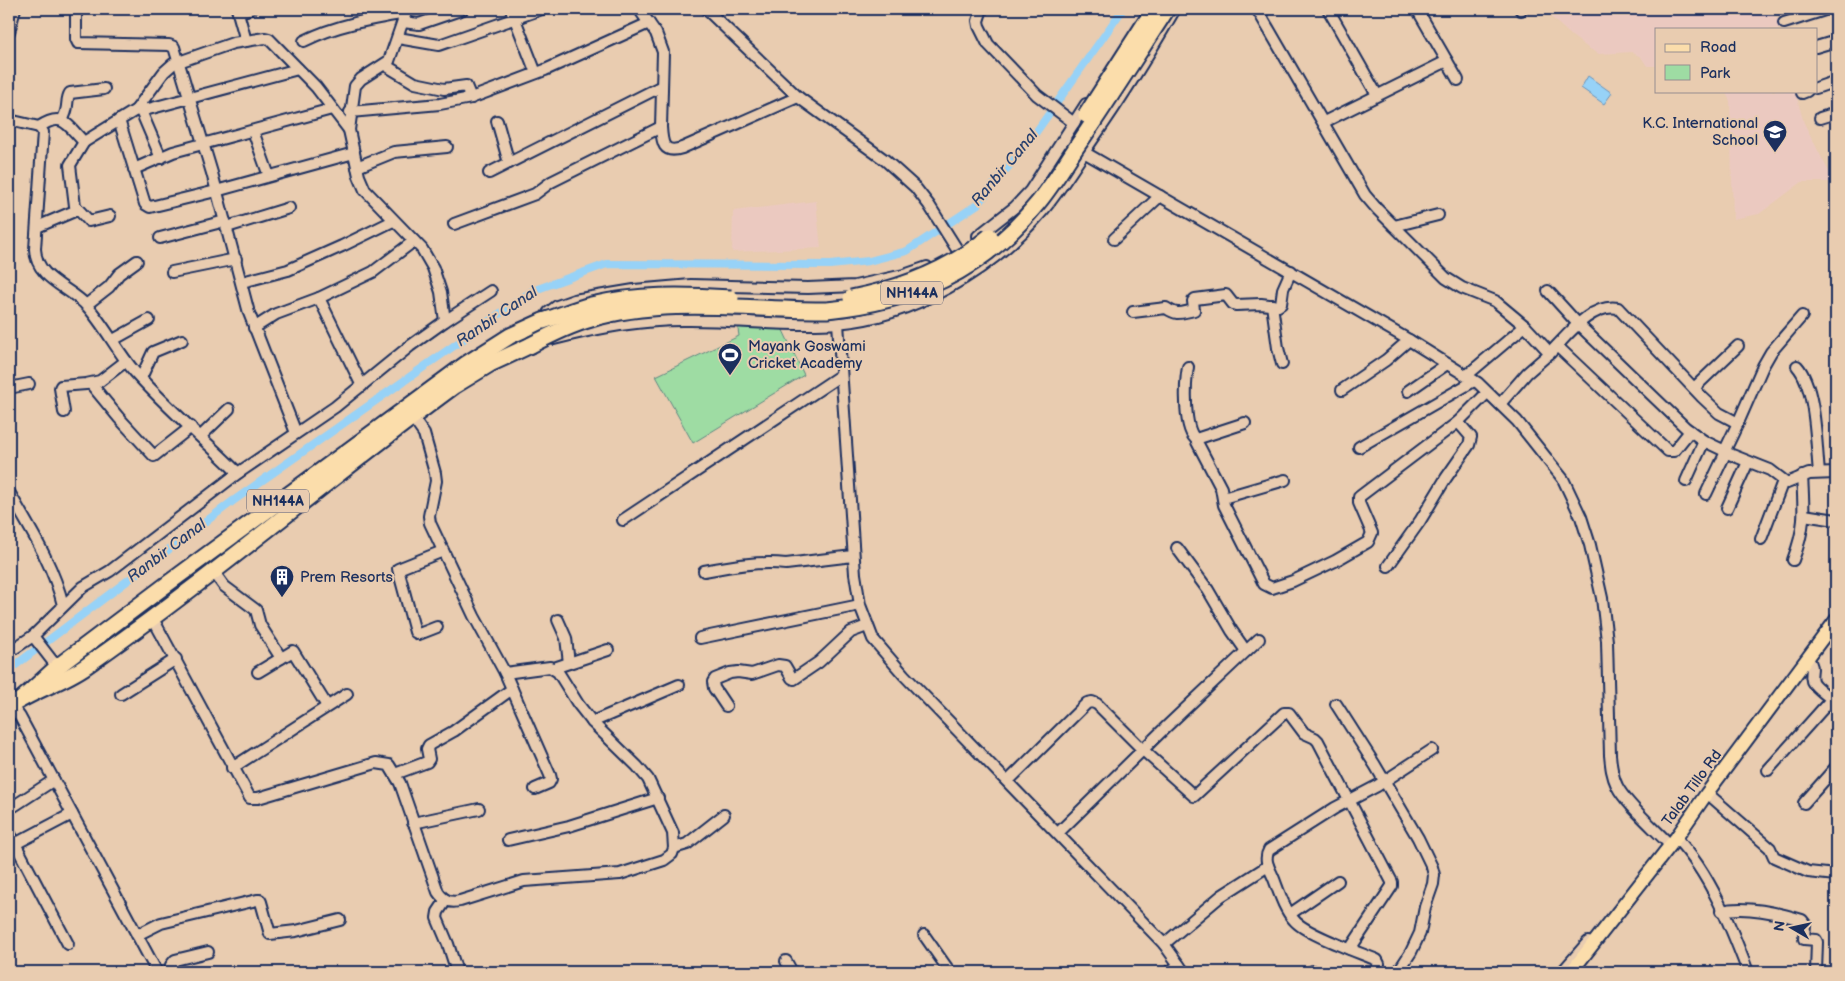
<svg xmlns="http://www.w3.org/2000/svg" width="1845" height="981" font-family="'Balsamiq Sans',sans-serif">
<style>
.built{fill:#ebc9c0}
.green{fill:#9edca3;stroke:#5c8680}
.water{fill:#97d2f7;stroke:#6591ba}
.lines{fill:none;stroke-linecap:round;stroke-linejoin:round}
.canal{stroke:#97d2f7;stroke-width:8}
.minor-casing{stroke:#1b2f5e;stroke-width:14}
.major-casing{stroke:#1b2f5e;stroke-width:16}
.highway-casing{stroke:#1b2f5e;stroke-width:19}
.minor{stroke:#e9ccb0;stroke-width:10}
.major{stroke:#fbddab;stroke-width:12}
.highway{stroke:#fbddab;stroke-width:15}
.highway-bridge-casing{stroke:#1b2f5e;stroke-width:19;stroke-linecap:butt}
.highway-bridge{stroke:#fbddab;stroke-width:15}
.labels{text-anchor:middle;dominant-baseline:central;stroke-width:4;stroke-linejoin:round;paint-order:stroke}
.shield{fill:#e9ccb0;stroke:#595e77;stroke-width:1}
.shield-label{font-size:14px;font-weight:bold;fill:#1b2f5e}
.poi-label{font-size:15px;fill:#1b2f5e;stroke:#e9ccb0;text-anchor:start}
.street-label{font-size:15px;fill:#1b2f5e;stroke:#e9ccb0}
.water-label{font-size:16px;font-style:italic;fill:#273f6d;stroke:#e9ccb0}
</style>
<rect width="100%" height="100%" fill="#e9ccb0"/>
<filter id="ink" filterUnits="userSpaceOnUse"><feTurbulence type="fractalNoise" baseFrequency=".02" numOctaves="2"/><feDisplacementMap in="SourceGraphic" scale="10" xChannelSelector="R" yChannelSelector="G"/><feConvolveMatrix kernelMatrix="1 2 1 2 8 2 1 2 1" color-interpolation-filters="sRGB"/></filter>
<g filter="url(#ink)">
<g class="built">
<polygon points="1542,9 1764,9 1778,19 1783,29 1656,29 1656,66 1647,66 1641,57 1631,52 1599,54 1588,48 1572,36"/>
<polygon points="1725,91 1795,91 1804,123 1834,182 1802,182 1759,214 1733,219 1730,101"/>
<polygon points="816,201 821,248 732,252 733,211"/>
</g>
<polygon class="green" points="773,309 804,375 693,443 656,376 739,336 736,315"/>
<polygon class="water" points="1588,76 1612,93 1604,104 1581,88"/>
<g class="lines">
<polyline class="canal" points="9,670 233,501 532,291 607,264 830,265 869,261 907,251 978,204 1034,135 1123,9"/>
<defs>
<g id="minor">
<polyline points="76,9 76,39 78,43 169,45 174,47 212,173 249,313 296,433"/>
<polyline points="237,9 246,41"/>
<polyline points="511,9 536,73"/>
<path d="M639,9L656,33L663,52L661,127C662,143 663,154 682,148L798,97"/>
<polyline points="706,9 798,97 885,160 915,187 929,205 958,251"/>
<polyline points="982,9 978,21 979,26 988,44 1037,95 1074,123"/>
<path d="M1257,9L1365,195L1377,209L1446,278L1462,288L1495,301L1525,326L1550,353C1567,336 1591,303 1618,308L1702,397L1719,413L1738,423L1726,448L1727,453L1770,470L1787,483L1809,474L1836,473"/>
<polyline points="1328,9 1377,95"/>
<polyline points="1417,9 1458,80"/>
<polyline points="1520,9 1521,10"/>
<polyline points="238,12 251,9"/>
<polyline points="403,22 419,24 463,9"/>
<polyline points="1784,23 1828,9"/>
<polyline points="9,32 15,9"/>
<polyline points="398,38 439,45 542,9"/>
<path d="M304,41C336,25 371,19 406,13"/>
<polyline points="1816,47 1836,41"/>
<polyline points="385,65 415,83 444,89 466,86 471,98"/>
<polyline points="1816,88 1836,81"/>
<polyline points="1802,93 1807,91"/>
<polyline points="136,110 141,111 298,69"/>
<polyline points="141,111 161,158"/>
<polyline points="350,112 440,104 471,98 545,70 649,23"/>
<polyline points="1820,118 1836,113"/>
<path d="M9,120L39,127L43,132L35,249C36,279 70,287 87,306C105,326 117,351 134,371C166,407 204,439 238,473"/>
<path d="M62,120C70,109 65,100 70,93L104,89"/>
<polyline points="119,120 145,204 150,207 216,191 354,153"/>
<polyline points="497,121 509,163"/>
<polyline points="1324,122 1447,61"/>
<path d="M39,127C63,111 67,125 84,142L136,110L164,72L173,64L233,43L265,38L269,39L316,87L349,130"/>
<polyline points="253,131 269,176"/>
<path d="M1063,140L1409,340L1478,383L1517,421L1563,479L1581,517L1590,545L1602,598L1607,641L1610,755C1611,766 1612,776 1617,786C1625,803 1656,830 1670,845"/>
<polyline points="84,142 70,165 75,206 89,221 110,216"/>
<polyline points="357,167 394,152 447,147"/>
<polyline points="134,169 173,152 332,109"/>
<polyline points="489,173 662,86"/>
<polyline points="454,224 535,194 551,182 661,127"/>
<polyline points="1394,226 1438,215"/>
<polyline points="37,227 77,210"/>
<polyline points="227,227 289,208"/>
<polyline points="978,236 1015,207 1030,191 1086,104"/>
<polyline points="160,238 225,221"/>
<polyline points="1114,239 1160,196"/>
<polyline points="172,272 236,259"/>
<polyline points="242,282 288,270 342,246 393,221"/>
<polyline points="1548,291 1578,324 1686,428 1704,441 1725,451"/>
<polyline points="319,298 373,272 414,241"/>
<polyline points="86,305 109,287 119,274 137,261"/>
<polyline points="1272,305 1278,348 1282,364"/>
<path d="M1133,312L1166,308C1178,316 1180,313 1194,310L1193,301L1195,299L1226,295L1233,304L1236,305L1261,304L1278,306L1281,304L1283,289L1291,271"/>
<polyline points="445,321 491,291"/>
<polyline points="543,321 549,312 557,306 574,300 634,290 691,285 808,288 855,286 904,275 927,267"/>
<polyline points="838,323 855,574 860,605 873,639 904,675 1164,944 1184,972"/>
<polyline points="254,328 276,314 319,298 362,386"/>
<path d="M554,339C596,328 640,320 683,320C735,319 786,327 837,323C913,317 990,271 1040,214C1061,190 1077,162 1095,136C1124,95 1150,52 1175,9"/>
<polyline points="113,340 149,320"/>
<polyline points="1557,346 1668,451 1674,451 1690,431"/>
<path d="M1797,366C1816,387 1816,444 1819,473"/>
<path d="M1188,367C1185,383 1183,431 1197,440"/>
<polyline points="1466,376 1525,326"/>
<polyline points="141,378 153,352 182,340"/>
<polyline points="91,384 119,418 154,456 191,427"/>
<polyline points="9,388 29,384"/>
<polyline points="1694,388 1738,346"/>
<polyline points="1342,390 1386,360 1409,340"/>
<polyline points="1408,391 1447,364"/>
<polyline points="1500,404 1527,373 1550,353"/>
<polyline points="64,412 60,388 61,386 86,384 100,381 126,361"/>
<polyline points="412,417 424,434 435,473 436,481 429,516 430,523 474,616 505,673 550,775 551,779 549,783 535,789"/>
<polyline points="1245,423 1199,438 1197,442 1221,488 1224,505 1264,584 1272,588 1293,581 1335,561 1368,542 1372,533 1359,503 1359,497 1458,422 1487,393"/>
<polyline points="1738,423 1763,366 1771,352 1802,316"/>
<polyline points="201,436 229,409"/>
<polyline points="1359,447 1474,381"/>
<polyline points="1686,481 1704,441"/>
<path d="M9,492C30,529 53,564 63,605"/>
<polyline points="1706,494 1726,452"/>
<polyline points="1223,498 1285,480"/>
<polyline points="1727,508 1748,462"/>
<polyline points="1804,515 1836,520"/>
<polyline points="623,520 841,375"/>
<polyline points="1761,539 1783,481"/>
<polyline points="1177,548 1208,590 1232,631 1246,651"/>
<path d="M1793,560C1806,526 1804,511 1802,476"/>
<polyline points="1388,566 1420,521 1446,478 1469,445 1471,437 1458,422"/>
<polyline points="213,571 224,586 256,610 260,625 281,658"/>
<path d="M704,571C731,566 758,561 786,564L853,556"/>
<path d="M152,617L250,798H258L376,763L389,765L400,783L438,892C444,901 450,903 460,901L524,881L620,874L664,860L672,854L674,848L673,833L648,779L637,766L593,723L578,704L558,672L550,667L505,673"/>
<polyline points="558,620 566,638 569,663"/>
<polyline points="437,627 419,634 415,632 398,569 443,551"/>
<polyline points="33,636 57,667"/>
<polyline points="700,638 860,605"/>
<polyline points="9,652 33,636 83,587 110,571 238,473 335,407 410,346 445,321 441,292 433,268 422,249 365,190 359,176 349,130 355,86 361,79 389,61 407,9"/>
<path d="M1808,659C1816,669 1809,672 1812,681C1814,687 1831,698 1836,703"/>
<polyline points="554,668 608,650"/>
<polyline points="258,672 293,651 327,706"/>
<polyline points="121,694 176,659"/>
<polyline points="1336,704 1375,765 1418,838 1432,867 1434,875 1433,884 1425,907 1420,933 1411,952 1398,972"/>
<polyline points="11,705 20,717 157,972"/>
<polyline points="726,706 714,688 713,682 715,679 730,673 738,672 752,674 778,665 785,666 792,678 794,679 819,662 851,632 867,626"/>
<polyline points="592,722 679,685"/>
<polyline points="232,768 347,694"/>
<polyline points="1768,770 1836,694"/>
<polyline points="395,774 427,762 429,759 427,749 429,745 454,731 512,689"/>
<polyline points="1008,781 1087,703 1092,702 1097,704 1143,750 1194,796 1284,713 1289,713 1304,733 1315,738 1318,741 1392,882 1392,886 1350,949"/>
<polyline points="1707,793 1770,848 1774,857 1808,872 1836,875"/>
<polyline points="1804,803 1836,767"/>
<polyline points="9,807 14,806 54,780"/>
<polyline points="413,823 479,809"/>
<polyline points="9,832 68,944"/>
<polyline points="1058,833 1167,726 1259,639"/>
<path d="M1676,838C1710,873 1731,927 1748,972"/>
<polyline points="508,840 569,826 658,798"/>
<polyline points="15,844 72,814"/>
<polyline points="674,848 687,844 724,815"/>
<polyline points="446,900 438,912 437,918 448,944 457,972"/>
<path d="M1721,911C1746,905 1778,913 1802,920L1805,924L1804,939L1816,940L1817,942L1816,972"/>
<polyline points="1290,914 1338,881"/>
<polyline points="137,935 161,923 257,900 260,900 261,902 270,934 296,931 340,920"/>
<polyline points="924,935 950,972"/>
<polyline points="1164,944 1221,896 1268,866"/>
<polyline points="786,961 792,972"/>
<polyline points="1313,971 1315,972"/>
<polyline points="170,972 171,965 175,960 208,952"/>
<polyline points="1169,972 1179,965"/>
<path d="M1375,972L1379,964L1377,960C1358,952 1305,934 1294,920C1284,909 1279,892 1274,879C1270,869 1263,860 1269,850L1335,808L1377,786L1432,750"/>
<polyline points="1562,972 1588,942"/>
</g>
<polyline id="major" points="1571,972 1676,838 1707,793 1836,620"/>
<g id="highway">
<polyline points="23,698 57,667 170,582 466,364 510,336 543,321"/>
<path d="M9,707C33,690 62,683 86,666C212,578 330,477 454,386L490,364L531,345"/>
</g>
</defs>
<use href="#minor" class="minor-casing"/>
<use href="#major" class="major-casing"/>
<use href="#highway" class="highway-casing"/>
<use href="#minor" class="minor"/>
<use href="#major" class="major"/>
<use href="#highway" class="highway"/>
<defs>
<g id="highway-bridge">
<polyline points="1086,115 1154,9"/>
<path d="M851,298C903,288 950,270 990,236"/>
<path d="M543,321C559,316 575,309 591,305C637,294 684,295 731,298"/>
<path d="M531,345C550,335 570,325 591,319C663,297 752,310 827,310C915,301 980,273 1037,204C1054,184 1067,160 1082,139C1111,96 1139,52 1167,9"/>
</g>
</defs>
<use href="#highway-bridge" class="highway-bridge-casing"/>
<use href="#highway-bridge" class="highway-bridge"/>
</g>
</g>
<defs>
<symbol id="school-pin" viewBox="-11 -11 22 30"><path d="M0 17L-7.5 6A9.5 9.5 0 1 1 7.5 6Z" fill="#1b2f5e" stroke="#e9ccb0"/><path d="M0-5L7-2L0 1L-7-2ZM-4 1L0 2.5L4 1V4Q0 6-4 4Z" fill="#fff"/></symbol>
<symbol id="stadium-pin" viewBox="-11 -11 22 30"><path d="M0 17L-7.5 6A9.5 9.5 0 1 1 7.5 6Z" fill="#1b2f5e" stroke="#e9ccb0"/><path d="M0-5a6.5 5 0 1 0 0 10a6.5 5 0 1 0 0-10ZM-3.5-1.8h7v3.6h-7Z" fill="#fff"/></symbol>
<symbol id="building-pin" viewBox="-11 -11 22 30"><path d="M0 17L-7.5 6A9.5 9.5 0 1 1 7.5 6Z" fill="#1b2f5e" stroke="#e9ccb0"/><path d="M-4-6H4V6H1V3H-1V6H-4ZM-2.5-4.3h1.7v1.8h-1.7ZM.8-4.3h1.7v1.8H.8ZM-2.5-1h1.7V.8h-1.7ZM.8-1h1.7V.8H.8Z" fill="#fff"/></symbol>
</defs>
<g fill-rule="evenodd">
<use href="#school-pin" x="1761" y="118" width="28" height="38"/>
<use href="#stadium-pin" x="716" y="341" width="28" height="38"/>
<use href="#building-pin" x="268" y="563" width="28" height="38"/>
</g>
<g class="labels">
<g class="shield">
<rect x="881" y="281.5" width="62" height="23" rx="4"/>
<rect x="247" y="489.5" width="62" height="23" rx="4"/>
</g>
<g class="shield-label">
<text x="912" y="293">NH144A</text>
<text x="278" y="501">NH144A</text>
</g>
<g class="poi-label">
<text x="1758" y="123" text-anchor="end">K.C. International<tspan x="1758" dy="17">School</tspan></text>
<text x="748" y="346">Mayank Goswami<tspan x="748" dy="17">Cricket Academy</tspan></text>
<text x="300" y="577">Prem Resorts</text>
</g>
<g class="street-label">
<text transform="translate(1692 788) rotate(-54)">Talab Tillo Rd</text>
</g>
<g class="water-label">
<text transform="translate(1005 168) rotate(-50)">Ranbir Canal</text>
<text transform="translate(497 317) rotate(-34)">Ranbir Canal</text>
<text transform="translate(167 551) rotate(-37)">Ranbir Canal</text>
</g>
</g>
<rect width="1845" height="981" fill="none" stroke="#e9ccb0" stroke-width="30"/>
<rect x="15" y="15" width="1815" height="951" fill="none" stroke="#1b2f5e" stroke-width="2" filter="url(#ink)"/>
<rect x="1655" y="28" width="162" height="65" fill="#e9ccb0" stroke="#978d8f"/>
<rect x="1665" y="44" width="25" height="8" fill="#fbddab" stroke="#978d8f"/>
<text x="1700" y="52" font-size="15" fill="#1b2f5e">Road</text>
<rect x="1665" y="65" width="25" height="15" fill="#9edca3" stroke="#978d8f"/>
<text x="1700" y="78" font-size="15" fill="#1b2f5e">Park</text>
<g transform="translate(1792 928) rotate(279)" stroke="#e9ccb0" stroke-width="4" paint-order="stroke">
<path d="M0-4L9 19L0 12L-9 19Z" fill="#1b2f5e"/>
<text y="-8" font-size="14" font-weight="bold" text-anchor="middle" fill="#1b2f5e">N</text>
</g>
</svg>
